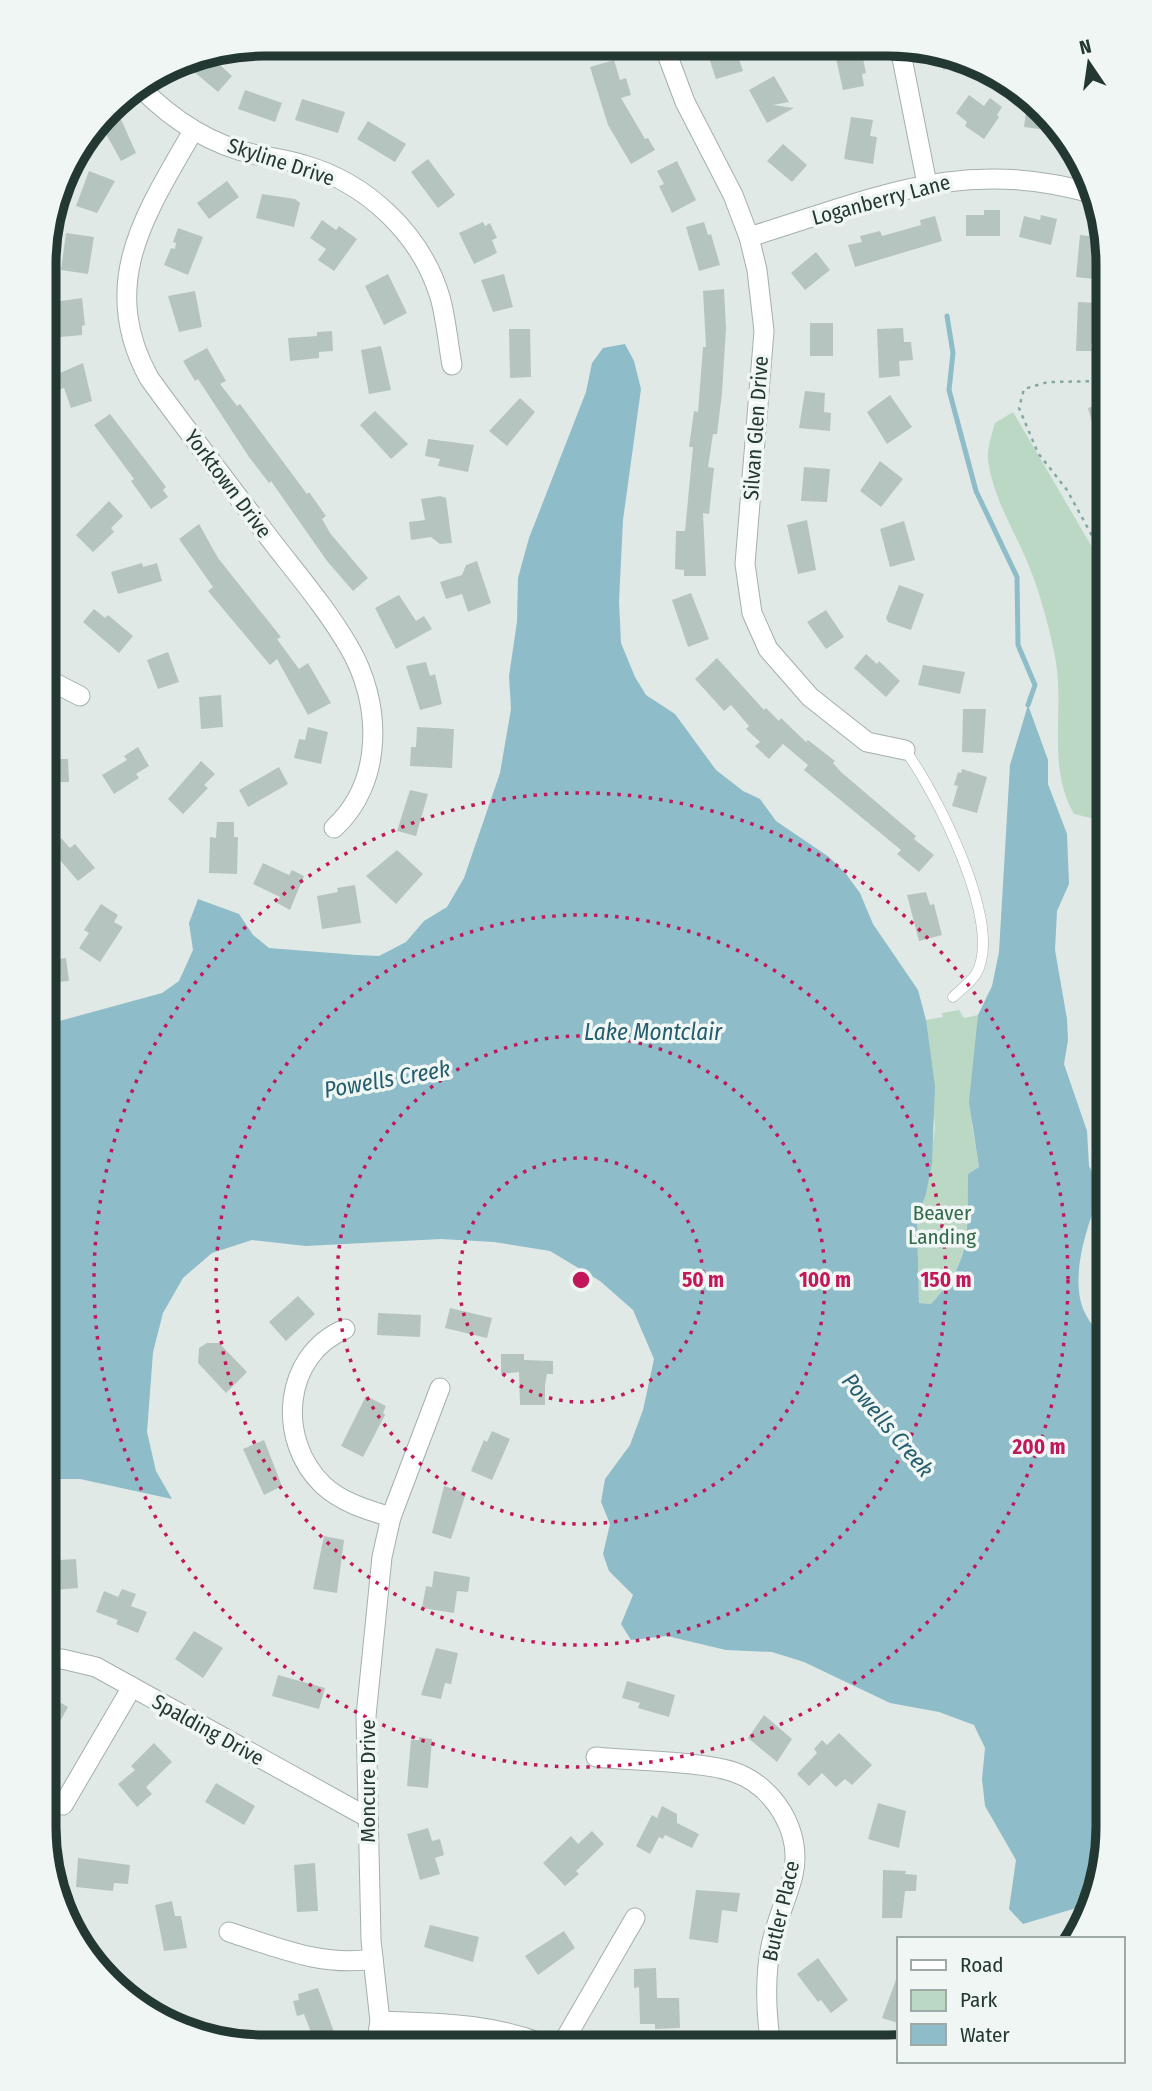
<svg xmlns="http://www.w3.org/2000/svg" width="1152" height="2091" font-family="'Fira Sans Condensed',sans-serif">
<style>
.green{fill:#bbd8c5}
.water{fill:#8ebcc9}
.lines{fill:none;stroke-linecap:round;stroke-linejoin:round}
.stream{stroke:#8ebcc9;stroke-width:5}
.building{fill:#b6c4bf}
.service-casing{stroke:#a4b0ad;stroke-width:11}
.minor-casing{stroke:#a4b0ad;stroke-width:21}
.path{stroke:#84a9a0;stroke-width:2.5;stroke-dasharray:3.5 5;stroke-linecap:butt}
.service{stroke:#fff;stroke-width:10}
.minor{stroke:#fff;stroke-width:19}
.ring{fill:none;stroke:#c2185b;stroke-width:3.5;stroke-dasharray:3.5 7}
.labels{text-anchor:middle;dominant-baseline:central;stroke-width:7;stroke-linejoin:round;paint-order:stroke}
.street-label{font-size:21px;fill:#233833;stroke:#f0f6f3}
.park-label{font-size:21px;fill:#326a4a;stroke:#f0f6f3}
.water-label{font-size:23px;font-style:italic;fill:#245d6d;stroke:#f0f6f3}
.rim{fill:none;stroke:#233833;stroke-width:9}
.centre{fill:#c2185b;stroke:#f0f6f3;stroke-width:3.5}
.ring-label{font-size:21px;text-anchor:middle;font-weight:bold;fill:#c2185b;stroke:#f0f6f3;stroke-width:7;stroke-linejoin:round;paint-order:stroke}
</style>
<rect width="100%" height="100%" fill="#e0e9e6"/>
<g class="green">
<path d="M1013,412L1102,564L1108,586V815L1091,818L1074,814C1047,767 1064,713 1056,662C1051,634 1042,600 1032,574C1018,535 993,501 988,459C987,448 992,434 995,423Z"/>
<path d="M959,1010L964,1018L978,1015L972,1125L979,1167L968,1174C966,1233 974,1257 931,1304L919,1303L917,1219L926,1194L935,1127L926,1020L943,1017L942,1013Z"/>
</g>
<path class="water" d="M625,344L634,361L641,389L623,520L619,601L621,643L635,677L646,695L675,714L716,770L743,791L760,799L776,821L829,857L846,874L860,893L873,924L918,990L926,1020L935,1086L932,1163L926,1194L917,1219L919,1303L931,1304C975,1257 966,1232 968,1174L979,1167L969,1102L978,1015L992,986L999,952L1010,765L1028,705L1048,760V784L1067,834L1069,884L1057,911L1055,950L1067,1019L1068,1040L1064,1064L1087,1131L1089,1166L1102,1189C1088,1222 1068,1279 1085,1313C1090,1324 1101,1335 1108,1345V1842L1093,1903L1023,1924L1009,1909L1016,1860L985,1806L982,1779L985,1748L974,1725L939,1712L890,1703L804,1662L772,1652L726,1650L667,1636L631,1640L621,1624L633,1595L609,1571L603,1554L610,1524L601,1502L605,1479L630,1445L643,1410L654,1359L633,1310L600,1281L550,1251L494,1242L441,1239L306,1246L252,1240L212,1253L183,1278L163,1313L153,1352L147,1432L156,1471L172,1499L80,1479H44L45,1025L162,993L179,981L193,950L189,923L198,899L239,914L253,935L269,948L357,955L379,956L406,942L424,921L447,907L464,878L500,773L511,709L509,676L517,622L518,578L529,538L586,392L592,363L603,348Z"/>
<g class="lines">
<polyline class="stream" points="947,316 953,353 949,390 976,491 1017,577 1018,645 1035,685 1028,705"/>
</g>
<g class="building">
<polygon points="705,46 735,47 743,71 716,79"/>
<polygon points="861,49 866,73 862,74 864,86 843,90 835,54"/>
<polygon points="940,52 952,59 967,66 943,70"/>
<polygon points="214,54 222,61 219,64 232,76 218,92 180,60"/>
<polygon points="614,60 620,80 626,78 631,95 621,98 645,139 648,138 655,150 631,164 608,125 590,67"/>
<polygon points="774,76 789,102 773,105 794,108 767,123 749,90"/>
<polygon points="245,90 282,103 275,122 238,109"/>
<polygon points="969,95 984,106 990,98 1002,107 997,115 999,117 984,139 965,126 967,122 956,113"/>
<polygon points="302,99 345,112 338,133 295,120"/>
<polygon points="1027,104 1038,105 1055,131 1024,127"/>
<polygon points="116,108 136,153 121,161 100,123"/>
<polygon points="851,117 873,120 870,136 877,137 873,164 844,159"/>
<polygon points="368,121 406,144 395,162 357,139"/>
<polygon points="783,144 807,165 792,182 767,161"/>
<polygon points="428,159 455,195 438,208 411,172"/>
<polygon points="677,161 696,200 672,213 659,186 664,184 657,171"/>
<polygon points="89,171 115,181 97,213 76,206"/>
<polygon points="227,181 239,197 209,219 197,203"/>
<polygon points="262,194 295,199 300,203 294,227 256,218"/>
<polygon points="984,210 1000,210 1000,236 966,236 966,215 984,215"/>
<polygon points="1041,215 1057,219 1051,245 1019,237 1024,216 1040,220"/>
<polygon points="935,216 942,241 855,267 848,245 862,242 860,236 880,231 882,236 921,225 920,220"/>
<polygon points="322,220 336,230 339,226 357,239 334,271 318,260 326,249 310,238"/>
<polygon points="483,222 485,226 490,223 497,238 492,240 497,253 474,264 459,233"/>
<polygon points="704,222 708,235 711,234 720,265 699,271 686,227"/>
<polygon points="178,228 203,237 188,275 164,265 171,248 175,249 176,243 173,242"/>
<polygon points="66,233 94,237 88,274 61,270"/>
<polygon points="1080,235 1104,238 1104,280 1076,277"/>
<polygon points="816,252 830,270 805,290 791,273"/>
<polygon points="388,274 407,313 384,325 365,286"/>
<polygon points="504,274 513,307 493,312 481,280"/>
<polygon points="724,289 726,328 722,393 717,434 713,434 708,467 714,468 709,514 703,513 706,576 684,576 684,570 675,569 676,531 685,531 693,447 689,447 694,411 698,412 703,347 706,347 703,291"/>
<polygon points="195,291 202,327 179,332 168,296"/>
<polygon points="82,298 85,325 82,326 82,335 60,337 58,318 49,320 47,303"/>
<polygon points="1078,302 1098,303 1098,319 1103,321 1102,345 1091,344 1092,351 1076,351"/>
<rect x="810" y="323" width="23" height="33"/>
<polygon points="903,328 904,342 911,342 913,360 899,361 900,376 879,378 877,329"/>
<polygon points="509,329 530,329 531,377 510,378"/>
<polygon points="332,331 333,351 319,352 319,358 290,361 288,338 317,336 317,332"/>
<polygon points="381,346 391,390 369,394 361,350"/>
<polygon points="207,348 226,381 220,384 237,406 240,404 307,494 309,492 326,516 322,519 330,533 368,578 353,591 327,561 271,481 269,483 249,457 198,379 195,381 183,361"/>
<polygon points="83,363 92,401 71,408 64,388 58,390 53,376"/>
<polygon points="805,391 825,393 824,412 831,413 830,431 799,428"/>
<polygon points="890,395 912,427 887,444 867,412"/>
<polygon points="520,398 535,412 507,446 489,431"/>
<polygon points="1108,402 1108,464 1104,465 1088,408"/>
<polygon points="375,411 408,444 391,459 360,425"/>
<polygon points="110,414 166,487 163,490 168,497 151,509 131,481 134,479 94,425"/>
<polygon points="428,439 474,445 468,472 438,466 440,459 425,456"/>
<polygon points="880,461 903,479 881,507 860,491"/>
<polygon points="804,467 830,469 827,502 801,501"/>
<polygon points="440,496 446,498 452,543 440,544 431,537 411,540 409,522 425,520 421,499"/>
<polygon points="109,501 123,516 111,528 114,532 93,552 76,535"/>
<polygon points="807,520 816,570 798,574 787,525"/>
<polygon points="904,521 915,560 890,567 880,529"/>
<polygon points="199,524 218,558 281,637 277,639 299,669 308,663 331,703 308,715 277,659 270,665 208,591 213,587 179,539"/>
<polygon points="477,561 491,603 468,612 462,594 446,599 440,582 462,575 466,565"/>
<polygon points="142,563 143,567 157,563 162,581 118,594 111,572"/>
<polygon points="899,585 924,594 911,630 888,622 886,618"/>
<polygon points="45,589 61,613 45,623"/>
<polygon points="691,593 709,639 688,647 672,600"/>
<polygon points="399,595 416,621 424,616 432,629 396,649 375,608"/>
<polygon points="94,609 105,618 108,615 133,636 119,653 83,622"/>
<polygon points="826,610 844,637 826,649 807,622"/>
<polygon points="168,652 179,682 158,689 147,660"/>
<polygon points="866,654 877,664 879,661 900,681 886,697 854,668"/>
<polygon points="717,658 764,710 766,708 779,721 781,718 806,742 808,740 835,761 833,763 841,772 916,836 914,839 934,855 919,872 897,854 901,850 804,770 808,765 783,744 769,759 755,746 760,742 746,729 749,726 731,705 724,711 695,679"/>
<polygon points="426,662 430,676 435,674 442,704 420,710 406,666"/>
<polygon points="923,665 965,672 960,694 918,685"/>
<polygon points="221,695 223,727 201,729 199,697"/>
<polygon points="963,709 986,709 983,753 962,752"/>
<polygon points="308,727 328,732 321,764 294,758 299,739 305,740"/>
<polygon points="417,727 454,729 452,768 410,766 411,747 416,747"/>
<polygon points="138,747 149,766 136,774 139,778 114,794 102,775 127,760 124,756"/>
<polygon points="45,759 68,759 69,782 45,782"/>
<polygon points="201,761 215,774 204,785 208,788 183,814 168,799"/>
<polygon points="279,767 288,784 248,807 239,790"/>
<polygon points="962,769 987,777 977,813 952,806 958,786 954,785 958,772 961,773"/>
<polygon points="410,790 428,794 416,836 397,831"/>
<polygon points="217,822 234,822 234,837 238,837 237,874 209,873 210,837 216,838"/>
<polygon points="61,838 70,848 75,844 95,868 78,881 59,859 54,863 45,851"/>
<polygon points="397,850 423,874 396,904 366,876"/>
<polygon points="263,863 289,875 292,870 304,876 290,910 277,903 280,897 253,884"/>
<polygon points="355,885 361,923 322,929 317,896 338,892 337,888"/>
<polygon points="926,892 930,905 934,904 942,935 919,941 907,895"/>
<polygon points="101,904 118,915 114,922 123,927 100,962 79,948 89,933 84,930"/>
<polygon points="66,958 69,981 45,983 45,961"/>
<polygon points="298,1296 315,1314 286,1341 269,1322"/>
<polygon points="450,1308 492,1318 487,1338 445,1328"/>
<polygon points="378,1313 421,1315 420,1337 377,1335"/>
<polygon points="207,1343 219,1343 247,1372 226,1393 198,1363 199,1348"/>
<polygon points="501,1354 524,1354 524,1360 553,1361 553,1374 547,1374 545,1385 545,1405 520,1405 519,1372 501,1374"/>
<polygon points="366,1396 386,1406 383,1413 385,1415 363,1457 341,1446"/>
<polygon points="492,1431 510,1439 492,1480 471,1471 484,1440 487,1442"/>
<polygon points="264,1440 282,1486 264,1495 243,1449"/>
<polygon points="444,1486 466,1493 451,1539 432,1533"/>
<polygon points="324,1536 344,1540 337,1593 313,1589"/>
<polygon points="76,1559 78,1588 44,1591 44,1561"/>
<polygon points="434,1571 470,1577 468,1592 457,1591 454,1613 422,1608 426,1586 432,1587"/>
<polygon points="122,1589 136,1594 131,1606 147,1612 138,1633 116,1624 118,1620 96,1612 104,1591 118,1597"/>
<polygon points="194,1631 223,1648 203,1678 175,1659"/>
<polygon points="436,1648 458,1653 451,1684 445,1683 441,1699 421,1695"/>
<polygon points="278,1675 325,1688 319,1709 272,1696"/>
<polygon points="627,1681 675,1695 669,1717 638,1708 640,1703 622,1698"/>
<polygon points="44,1693 68,1707 44,1750"/>
<polygon points="764,1715 792,1739 777,1762 748,1738"/>
<polygon points="839,1733 872,1765 852,1785 845,1779 836,1787 822,1773 809,1786 797,1774 817,1753 814,1749 822,1740 827,1745"/>
<polygon points="419,1737 432,1739 428,1788 407,1786 411,1740 419,1740"/>
<polygon points="154,1743 172,1762 146,1787 152,1794 137,1807 118,1784 135,1770 131,1766"/>
<polygon points="216,1783 255,1806 244,1825 205,1802"/>
<polygon points="878,1803 906,1811 899,1848 868,1839"/>
<polygon points="662,1806 677,1814 677,1823 699,1834 692,1848 665,1835 663,1839 659,1837 650,1854 636,1846 652,1815 657,1818"/>
<polygon points="428,1828 432,1841 440,1839 444,1855 435,1858 440,1874 420,1880 407,1834"/>
<polygon points="592,1831 604,1844 576,1871 579,1874 565,1886 543,1863 571,1836 578,1844"/>
<polygon points="78,1858 130,1865 128,1884 114,1883 113,1891 76,1887"/>
<polygon points="315,1863 318,1911 297,1912 294,1865"/>
<polygon points="883,1870 906,1871 905,1874 917,1875 916,1891 905,1891 902,1918 882,1918"/>
<polygon points="696,1890 740,1893 737,1912 722,1910 718,1943 689,1939"/>
<polygon points="172,1901 175,1916 181,1916 187,1948 164,1951 155,1905"/>
<polygon points="430,1925 479,1937 473,1962 424,1947"/>
<polygon points="564,1931 575,1948 538,1975 525,1956"/>
<polygon points="818,1958 848,2000 831,2013 821,2000 818,2002 797,1974"/>
<polygon points="656,1968 657,1998 679,1998 680,2028 655,2029 655,2024 640,2024 639,1987 634,1988 634,1969"/>
<polygon points="897,1977 898,1977 898,2023 882,2018"/>
<polygon points="318,1988 334,2032 314,2040 304,2014 297,2016 293,2001 299,2000 298,1994"/>
</g>
<g class="lines">
<defs>
<path id="service" d="M905,750C935,791 1005,925 976,974C971,982 960,990 953,997"/>
<g id="minor">
<polyline points="664,46 685,102 733,195 749,237 757,270 764,331 745,564 752,613 768,649 810,697 867,742 905,750"/>
<polyline points="900,48 927,184"/>
<path d="M139,86C172,120 210,145 257,155C273,158 288,160 304,165C367,183 421,234 440,297C446,318 448,343 452,365"/>
<path d="M193,131C146,213 97,283 149,378C185,428 223,477 261,527C290,566 324,604 349,647C382,703 384,782 334,828"/>
<path d="M749,237C874,199 965,154 1097,195"/>
<polyline points="45,678 80,696"/>
<path d="M345,1329C283,1355 276,1440 323,1485C341,1502 367,1510 391,1517"/>
<polyline points="44,1659 62,1659 96,1667 367,1817"/>
<path d="M596,1757C633,1761 701,1761 734,1772C774,1786 803,1832 793,1875C787,1899 776,1921 771,1946C764,1980 766,2013 771,2047"/>
<polyline points="63,1805 132,1687"/>
<path d="M229,1932C276,1947 322,1967 373,1959"/>
<path d="M380,2021C439,2023 493,2023 548,2046"/>
<polyline points="376,2046 380,2021 371,1940 366,1716 382,1557 391,1517 440,1388"/>
<polyline points="561,2046 635,1918"/>
</g>
</defs>
<use href="#service" class="service-casing"/>
<use href="#minor" class="minor-casing"/>
<polyline class="path" points="1108,565 1067,490 1038,453 1019,408 1024,389 1048,382 1108,381"/>
<use href="#service" class="service"/>
<use href="#minor" class="minor"/>
</g>
<g class="ring">
<circle cx="581" cy="1280" r="122"/>
<circle cx="581" cy="1280" r="244"/>
<circle cx="581" cy="1280" r="365"/>
<circle cx="581" cy="1280" r="487"/>
</g>
<g class="labels">
<g class="street-label">
<text transform="translate(281 162) rotate(18)">Skyline Drive</text>
<text transform="translate(881 200) rotate(-15)">Loganberry Lane</text>
<text transform="translate(756 428) rotate(-86)">Silvan Glen Drive</text>
<text transform="translate(228 484) rotate(53)">Yorktown Drive</text>
<text transform="translate(208 1730) rotate(29)">Spalding Drive</text>
<text transform="translate(368 1781) rotate(-90)">Moncure Drive</text>
<text transform="translate(781 1911) rotate(-77)">Butler Place</text>
</g>
<g class="park-label">
<text x="942" y="1213">Beaver<tspan x="942" dy="24">Landing</tspan></text>
</g>
<g class="water-label">
<text x="653" y="1032">Lake Montclair</text>
<text transform="translate(387 1079) rotate(-10)">Powells Creek</text>
<text transform="translate(888 1425) rotate(50)">Powells Creek</text>
</g>
</g>
<path d="M0 0H1152V2091H0ZM264 56H888A208 208 0 0 1 1096 264V1827A208 208 0 0 1 888 2035H264A208 208 0 0 1 56 1827V264A208 208 0 0 1 264 56Z" fill="#f0f6f3" fill-rule="evenodd"/>
<path class="rim" d="M264 56H888A208 208 0 0 1 1096 264V1827A208 208 0 0 1 888 2035H264A208 208 0 0 1 56 1827V264A208 208 0 0 1 264 56Z"/>
<circle cx="581" cy="1280" r="10" class="centre"/>
<g class="ring-label">
<text x="703" y="1287">50 m</text>
<text x="825" y="1287">100 m</text>
<text x="946" y="1287">150 m</text>
<text x="1039" y="1454">200 m</text>
</g>
<rect x="897" y="1937" width="228" height="126" fill="#f0f6f3" stroke="#9eaaa6" stroke-width="2"/>
<rect x="911" y="1960" width="35" height="10" fill="#ffffff" stroke="#9eaaa6" stroke-width="2"/>
<text x="960" y="1972" font-size="21" fill="#233833">Road</text>
<rect x="911" y="1990" width="35" height="21" fill="#bbd8c5" stroke="#9eaaa6" stroke-width="2"/>
<text x="960" y="2007" font-size="21" fill="#233833">Park</text>
<rect x="911" y="2024" width="35" height="21" fill="#8ebcc9" stroke="#9eaaa6" stroke-width="2"/>
<text x="960" y="2042" font-size="21" fill="#233833">Water</text>
<g transform="translate(1089 63) rotate(347)" stroke="#f0f6f3" stroke-width="5" paint-order="stroke">
<path d="M0-5L12 26L0 18L-12 26Z" fill="#233833"/>
<text y="-10" font-size="19" font-weight="bold" text-anchor="middle" fill="#233833">N</text>
</g>
</svg>
